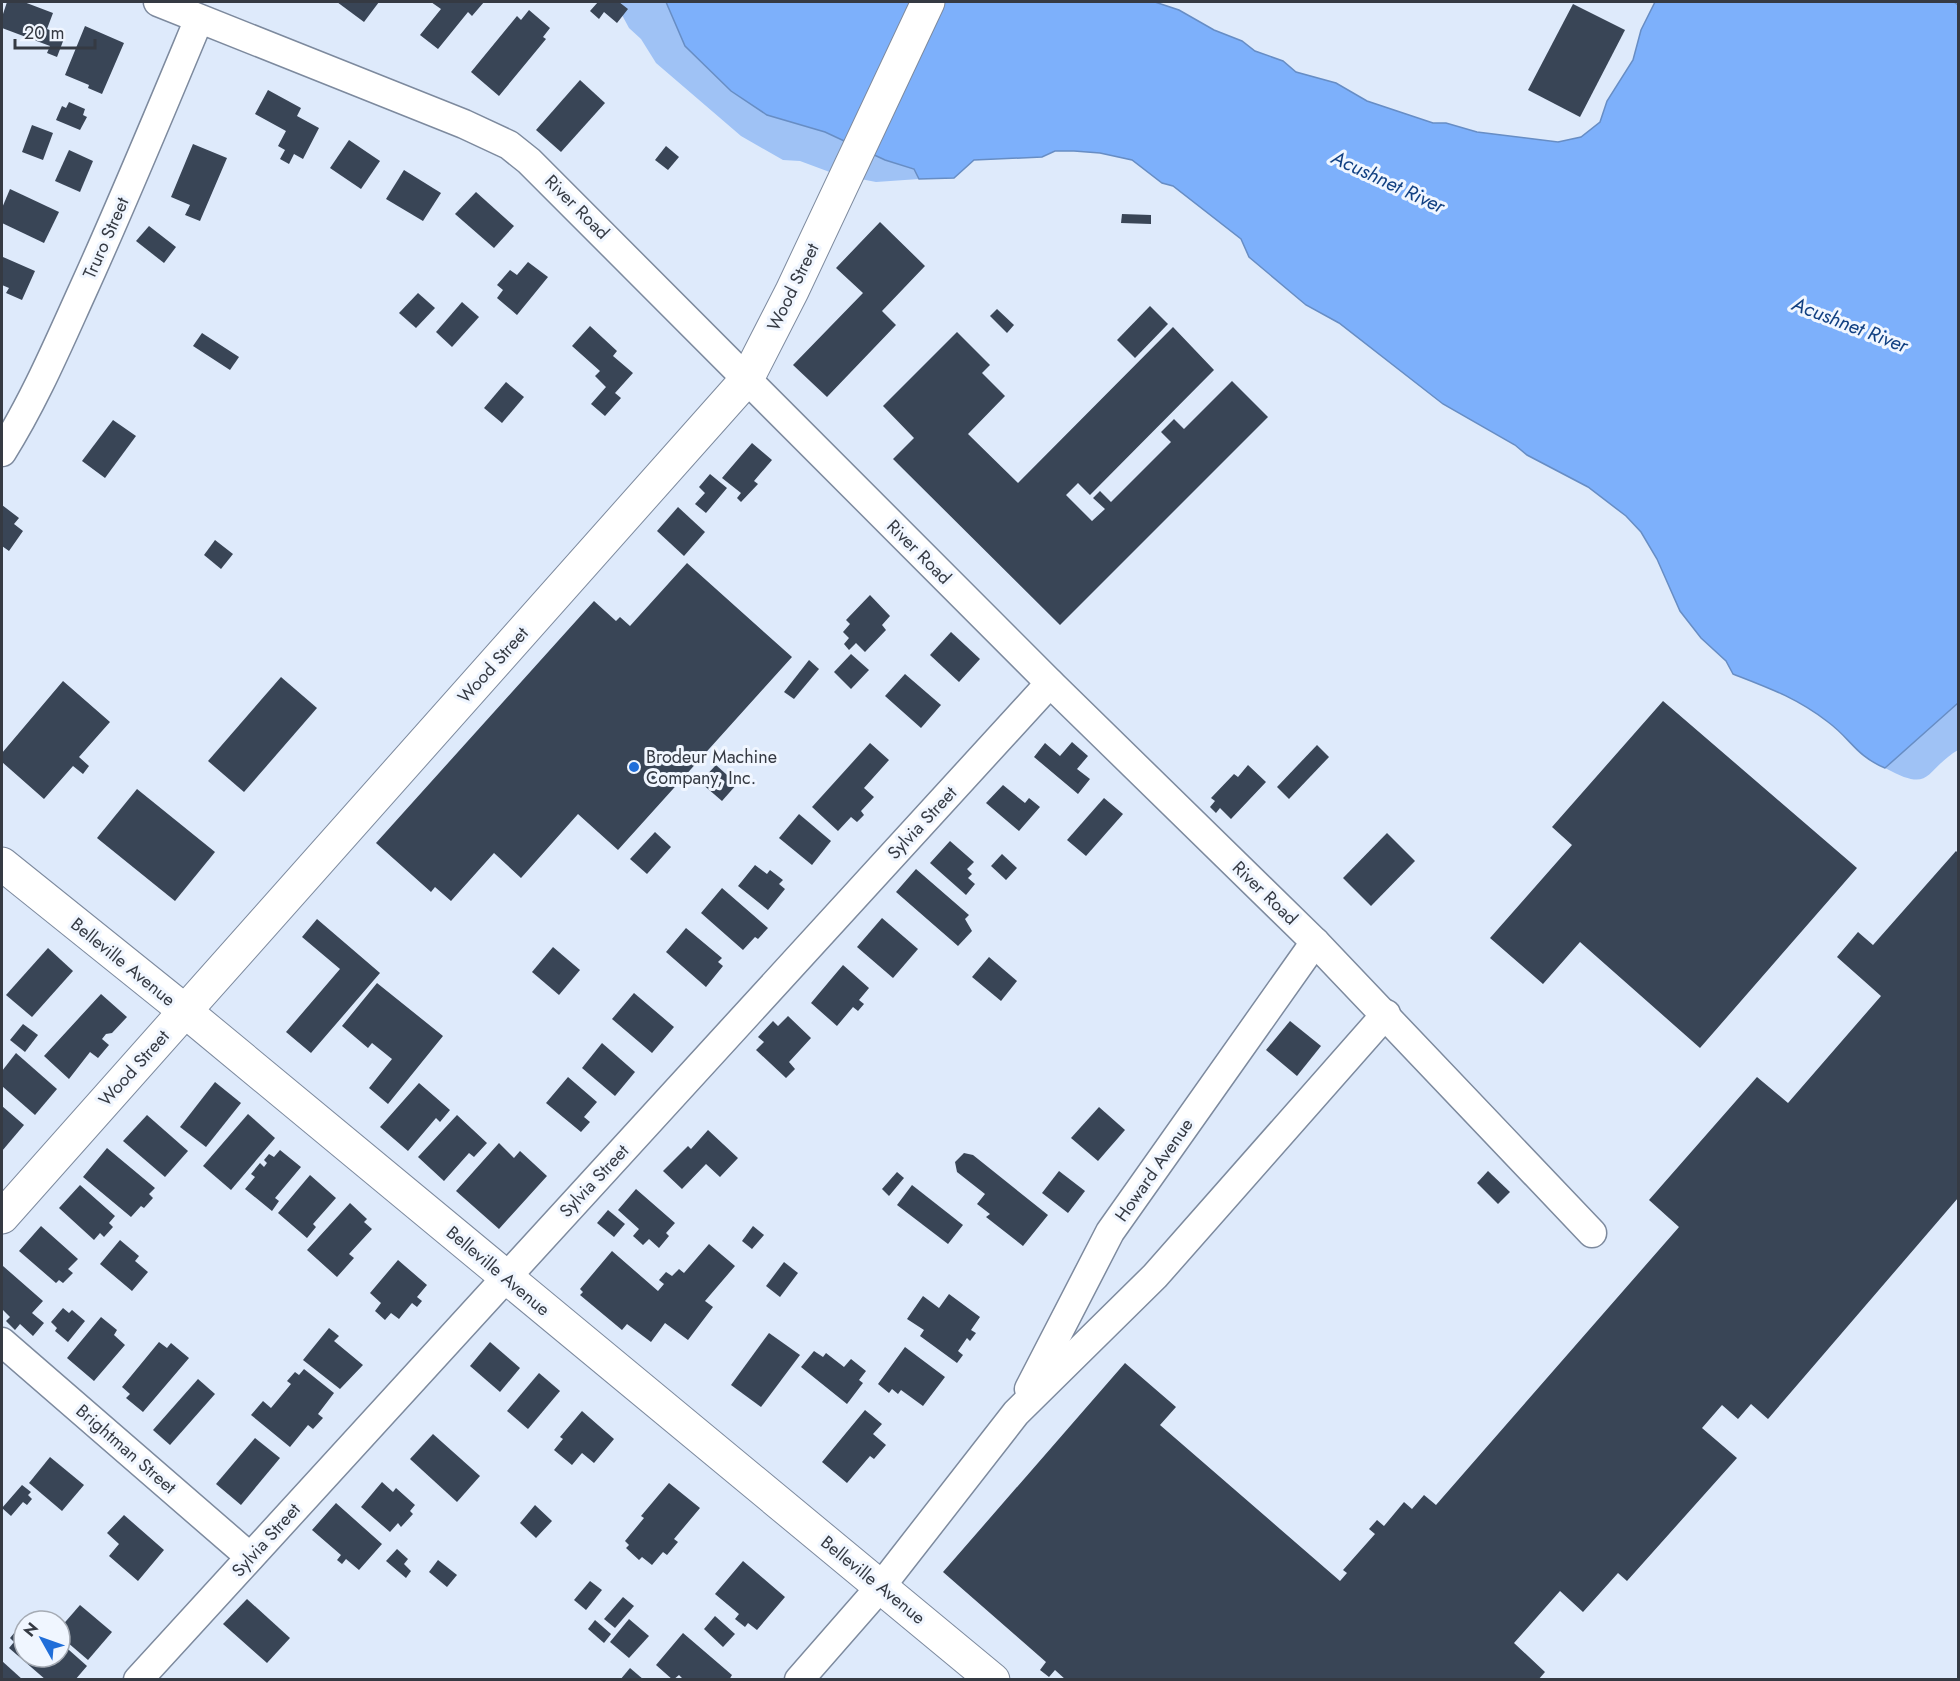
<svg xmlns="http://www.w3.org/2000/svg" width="1960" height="1681" font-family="Jost,sans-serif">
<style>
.green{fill:#9fc2f5}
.water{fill:#7db0fb;stroke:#678dc4;stroke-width:1.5}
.building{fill:#394556}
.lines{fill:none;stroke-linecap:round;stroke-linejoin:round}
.minor-casing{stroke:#7d8a9e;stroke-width:31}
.tertiary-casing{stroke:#7d8a9e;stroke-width:35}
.secondary-casing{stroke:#7d8a9e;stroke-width:35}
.minor{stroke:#fff;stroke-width:28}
.tertiary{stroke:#fff;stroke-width:33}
.secondary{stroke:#fff;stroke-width:33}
.poi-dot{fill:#206ed9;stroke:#f0f6ff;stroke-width:2}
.labels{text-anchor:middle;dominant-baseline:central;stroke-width:6;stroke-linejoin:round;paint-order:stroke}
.street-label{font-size:18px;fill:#353a43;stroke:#f0f6ff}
.poi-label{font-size:18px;fill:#353a43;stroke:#f0f6ff;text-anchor:start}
.water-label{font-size:20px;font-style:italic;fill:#114082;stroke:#f0f6ff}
</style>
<rect width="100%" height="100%" fill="#deeafb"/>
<g class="green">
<polygon points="615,2 666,2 685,46 731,91 767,115 825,132 885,160 914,169 919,179 876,182 835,174 800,161 783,160 741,136 656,63 641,39 629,28"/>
<path d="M1958,703V750C1923,771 1933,794 1885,768Z"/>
</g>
<path class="water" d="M666,2H1155L1179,10L1214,30L1242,41L1255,51L1283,61L1296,72L1336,83L1367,101L1433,123H1446L1477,132L1558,142L1581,137L1600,122L1607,101L1633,60L1641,30L1655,2H1954L1958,5V703L1885,768C1856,756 1851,739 1828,722C1797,698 1769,688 1733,674L1726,661L1701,638L1680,611L1657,559L1641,532L1626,516L1588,487L1527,455L1515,445L1443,404L1339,323L1306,305L1249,257L1241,239L1173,186L1162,183L1132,160L1100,153L1074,151H1055L1042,157L974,160L954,178L919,179L914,169L885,160L825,132L767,115L731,91L685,46Z"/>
<g class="building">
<polygon points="7,2 24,2 53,13 47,29 65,36 57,57 47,53 50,46 2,28 2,17"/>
<polygon points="337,2 379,2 364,22"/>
<polygon points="431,2 484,2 472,16 468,12 438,49 420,35 441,9"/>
<polygon points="598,2 619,2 628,9 617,23 604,12 599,19 590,11"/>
<polygon points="1573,4 1625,30 1580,117 1528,90"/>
<polygon points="529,10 550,28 543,37 546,39 499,96 471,72 517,16 521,20"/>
<polygon points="85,26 124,43 102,94 88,88 89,85 65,75"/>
<polygon points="580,80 605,103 561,152 536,130"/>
<polygon points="268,90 301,108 297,116 319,128 303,159 294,154 289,164 280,159 285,150 278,146 286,131 255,114"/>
<polygon points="69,102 85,109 83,115 87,117 80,130 56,120 62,106 66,108"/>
<polygon points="32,125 53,133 43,160 22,152"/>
<polygon points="349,140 380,161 361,189 330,168"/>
<polygon points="193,144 227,158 200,221 185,215 190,205 171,197"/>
<polygon points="666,146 679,157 668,170 655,160"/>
<polygon points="69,150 93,161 80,192 55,181"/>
<polygon points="404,170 441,193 423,221 386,199"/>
<polygon points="10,189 59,212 44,243 2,223 2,208"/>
<polygon points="476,192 514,226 494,248 455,214"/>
<polygon points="1122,214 1151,215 1151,224 1121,223"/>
<polygon points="880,222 925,266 882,311 896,325 827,397 793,365 863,293 836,268"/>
<polygon points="149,226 176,247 164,263 136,241"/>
<polygon points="3,257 35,271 22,300 6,293 9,288 2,285"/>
<polygon points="528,262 548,277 517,315 497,298 503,290 497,285 510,270 517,275"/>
<polygon points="418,293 435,308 416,328 399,313"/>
<polygon points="462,302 479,317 452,347 436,332"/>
<polygon points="1150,306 1168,324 1135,358 1117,340"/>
<polygon points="997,309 1014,325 1007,333 990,316"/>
<polygon points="590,326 617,351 613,356 633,373 615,393 621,398 605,416 591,404 606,387 595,376 600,371 572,346"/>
<polygon points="1173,327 1214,370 1090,495 1078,483 1066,495 1092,521 1105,509 1093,498 1100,491 1111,502 1171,442 1161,432 1174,419 1184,429 1232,381 1268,417 1060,625 893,459 914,438 883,406 957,332 990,365 982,373 1005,396 968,434 1018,483"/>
<polygon points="202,333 239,357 230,370 193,346"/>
<polygon points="506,382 524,397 502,423 484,408"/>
<polygon points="113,420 136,436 105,478 82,461"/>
<polygon points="752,443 772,460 754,481 758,484 741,502 737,498 741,493 722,478"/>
<polygon points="710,474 727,488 706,513 695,504 705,493 699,487"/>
<polygon points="2,505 19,518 14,524 23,531 9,551 2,546"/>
<polygon points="678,507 705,532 684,556 657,531"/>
<polygon points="215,540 233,554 221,569 204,555"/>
<polygon points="687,563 792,657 618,850 578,814 521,878 494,853 451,901 435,887 431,892 376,843 594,601 616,621 620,617 630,626"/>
<polygon points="870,595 890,616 882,625 886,630 865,652 856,643 849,650 844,644 849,638 843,632 850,624 846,620"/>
<polygon points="951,632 980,659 959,682 930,655"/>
<polygon points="851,654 869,670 851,689 834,672"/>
<polygon points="809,660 819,669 794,699 784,692"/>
<polygon points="905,674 941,705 921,728 885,696"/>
<polygon points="281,677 317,708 244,792 208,761"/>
<polygon points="63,681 110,722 79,757 89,766 83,774 73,766 44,799 2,762 2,753"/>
<polygon points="1663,701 1857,868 1700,1048 1580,942 1543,984 1490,938 1572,845 1552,827"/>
<polygon points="1072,742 1088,756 1077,769 1090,779 1078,794 1034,757 1045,743 1060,756"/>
<polygon points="870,743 889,760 864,788 874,797 861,811 864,815 857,822 851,817 838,831 812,807"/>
<polygon points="1317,745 1329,757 1289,799 1277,787"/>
<polygon points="716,765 737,784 722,801 700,782"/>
<polygon points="1248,765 1266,782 1231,819 1220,808 1216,813 1210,807 1215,801 1211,798 1234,774 1238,777"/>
<polygon points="1003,785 1025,803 1029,798 1040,807 1019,831 986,803"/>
<polygon points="137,789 215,852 175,901 97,838"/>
<polygon points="1104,798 1123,814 1086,856 1067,840"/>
<polygon points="799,814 831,841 812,865 779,838"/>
<polygon points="655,832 671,847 647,874 630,859"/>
<polygon points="1387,833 1415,861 1371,906 1343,878"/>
<polygon points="950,841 974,862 967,869 972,874 968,878 975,884 966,895 930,863"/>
<polygon points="1956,851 1958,853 1958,1198 1768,1419 1751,1404 1738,1419 1722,1405 1702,1428 1737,1458 1627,1581 1618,1573 1583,1612 1560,1591 1514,1643 1545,1672 1538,1680 1066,1680 1055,1670 1049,1677 1040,1670 1046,1662 943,1572 1125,1363 1176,1407 1160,1425 1340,1581 1347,1573 1343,1570 1375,1534 1369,1529 1377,1520 1384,1526 1404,1502 1412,1509 1424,1495 1436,1505 1679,1227 1649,1200 1757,1077 1788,1103 1881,996 1837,957 1858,932 1873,945"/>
<polygon points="1002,854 1017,868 1006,880 991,866"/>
<polygon points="755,865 767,874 770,870 783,880 779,884 785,889 768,910 738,886"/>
<polygon points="916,869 969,915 965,919 972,931 958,946 896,892"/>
<polygon points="722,888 768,928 758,939 755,937 743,950 701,913"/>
<polygon points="882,918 918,949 893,978 857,947"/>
<polygon points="317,919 380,973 311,1053 286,1032 340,969 302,937"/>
<polygon points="686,928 722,958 718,962 723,966 706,987 666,952"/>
<polygon points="553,947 580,970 559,995 532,972"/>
<polygon points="48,948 73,971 32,1017 6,995"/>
<polygon points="989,957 1017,981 1001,1001 972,977"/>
<polygon points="843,965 869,988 859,1000 864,1004 858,1011 853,1007 837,1026 811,1003"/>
<polygon points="377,983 443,1036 388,1104 369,1088 392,1059 372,1043 368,1048 342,1026"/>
<polygon points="634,993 674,1027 652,1053 612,1019"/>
<polygon points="101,994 127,1017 112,1033 106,1034 102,1039 109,1045 98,1058 90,1052 69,1079 44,1056"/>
<polygon points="788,1016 811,1038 789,1062 795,1069 786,1078 756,1050 764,1042 758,1037 773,1021 778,1026"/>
<polygon points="1290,1021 1321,1046 1297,1076 1266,1050"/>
<polygon points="23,1024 38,1035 25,1052 10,1040"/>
<polygon points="602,1043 635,1072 615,1096 582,1068"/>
<polygon points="16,1053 57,1089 35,1115 2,1086 2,1071"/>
<polygon points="568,1077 597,1102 584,1117 590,1122 581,1132 546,1103"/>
<polygon points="215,1082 241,1103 206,1147 180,1127"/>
<polygon points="419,1083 450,1110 440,1122 436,1118 408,1151 380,1127"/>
<polygon points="2,1106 24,1125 2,1151"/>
<polygon points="1099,1107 1125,1130 1098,1161 1071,1138"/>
<polygon points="248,1114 275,1138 231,1190 203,1166"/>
<polygon points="147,1115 188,1151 165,1177 123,1141"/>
<polygon points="457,1115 487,1143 474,1157 469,1153 444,1181 418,1157"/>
<polygon points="708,1130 738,1158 720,1177 706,1164 682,1189 663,1171 688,1146 691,1149"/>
<polygon points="499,1143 514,1158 520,1151 547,1176 499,1229 456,1191"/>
<polygon points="107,1148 155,1188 149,1194 153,1198 144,1208 141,1206 131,1217 83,1177"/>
<polygon points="280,1150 301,1167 275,1198 279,1201 272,1211 245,1189 255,1177 251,1174 260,1163 264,1167 267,1163 264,1160 269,1154 274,1157"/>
<polygon points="964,1153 973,1155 1048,1215 1023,1246 986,1217 990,1214 977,1204 985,1194 957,1172 955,1162"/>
<polygon points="1059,1171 1085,1191 1068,1213 1042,1193"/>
<polygon points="1488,1171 1510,1192 1498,1204 1477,1183"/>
<polygon points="897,1172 904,1178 889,1196 882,1189"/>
<polygon points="310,1175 336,1198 313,1224 316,1227 307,1238 278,1213"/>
<polygon points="80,1185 115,1216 109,1223 113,1227 104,1237 100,1233 94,1240 59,1208"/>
<polygon points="912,1185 963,1225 948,1244 897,1205"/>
<polygon points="636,1189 675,1223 666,1233 669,1236 659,1248 649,1239 643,1245 633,1236 639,1229 618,1210"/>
<polygon points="350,1203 367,1219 364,1222 372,1229 349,1254 354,1258 337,1277 307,1250"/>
<polygon points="608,1210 625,1224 614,1237 597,1223"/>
<polygon points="41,1226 78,1259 68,1269 73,1273 63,1283 59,1280 56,1283 19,1251"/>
<polygon points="753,1226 764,1235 752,1249 742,1241"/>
<polygon points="120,1240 139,1256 135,1261 148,1272 132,1291 100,1264"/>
<polygon points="709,1244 735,1266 705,1301 713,1307 688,1340 665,1323 651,1342 627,1324 622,1330 580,1295 583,1292 580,1289 612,1251 658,1291 664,1284 659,1280 666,1272 672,1276 679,1269 684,1273"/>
<polygon points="398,1260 427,1285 417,1297 422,1301 417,1307 412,1303 399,1319 391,1313 385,1320 375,1311 381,1303 370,1293"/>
<polygon points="784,1262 798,1273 780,1297 766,1286"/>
<polygon points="3,1266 43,1301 32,1313 44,1323 33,1336 20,1324 15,1330 6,1321 10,1317 2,1309"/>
<polygon points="949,1294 980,1317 971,1330 976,1333 970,1341 967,1338 958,1351 963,1355 957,1363 920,1336 924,1330 907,1319 923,1296 939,1308"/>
<polygon points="63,1308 69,1313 72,1310 85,1321 68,1342 55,1331 57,1328 51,1322"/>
<polygon points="101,1317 117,1330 114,1335 125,1345 94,1381 67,1358"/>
<polygon points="329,1328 339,1336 334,1341 363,1365 340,1389 303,1360"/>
<polygon points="769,1333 800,1355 761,1407 731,1385"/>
<polygon points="159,1342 167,1348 171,1343 189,1358 143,1412 126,1398 130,1394 122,1387"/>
<polygon points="490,1342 520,1368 500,1392 470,1366"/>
<polygon points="905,1347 945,1377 923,1406 901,1390 898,1394 892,1389 889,1393 878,1384"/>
<polygon points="814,1351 823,1357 826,1353 844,1367 851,1359 866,1371 859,1380 863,1383 847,1404 801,1367"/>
<polygon points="304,1369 334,1393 318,1414 323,1418 313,1429 308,1425 290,1447 251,1415 263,1401 271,1408 291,1384 287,1381 295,1372 299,1375"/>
<polygon points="539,1373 560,1391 528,1429 507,1411"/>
<polygon points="198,1379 215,1394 170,1445 153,1430"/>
<polygon points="865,1410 882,1424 873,1434 886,1445 874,1459 870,1456 847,1483 822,1462"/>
<polygon points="582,1411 614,1439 594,1463 582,1453 572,1465 554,1450 563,1439 560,1437"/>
<polygon points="433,1434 480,1476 457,1502 410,1459"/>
<polygon points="255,1438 280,1458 241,1505 216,1484"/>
<polygon points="50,1457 84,1485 62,1511 29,1483"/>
<polygon points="382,1482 393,1492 396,1488 415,1505 410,1511 413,1514 401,1527 398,1523 390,1532 361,1507"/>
<polygon points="669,1483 700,1508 674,1539 678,1542 667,1555 663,1552 652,1565 642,1557 639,1560 626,1548 629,1545 625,1541 644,1518 641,1516"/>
<polygon points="22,1485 31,1492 28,1495 32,1499 27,1505 23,1502 11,1516 2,1508"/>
<polygon points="336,1503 382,1544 359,1570 346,1559 342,1564 337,1560 341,1555 312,1530"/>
<polygon points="535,1505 552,1521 536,1538 520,1523"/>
<polygon points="124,1515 164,1550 138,1581 109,1556 119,1544 107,1533"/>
<polygon points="397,1549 408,1559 404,1564 411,1571 406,1578 386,1561"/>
<polygon points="438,1560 457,1575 447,1587 429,1572"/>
<polygon points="743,1561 785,1597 757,1630 748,1623 745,1627 735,1619 739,1614 715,1594"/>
<polygon points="590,1581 602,1590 586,1610 574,1600"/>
<polygon points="623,1597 634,1606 615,1628 604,1619"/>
<polygon points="247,1599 290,1638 267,1663 223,1624"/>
<polygon points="80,1605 112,1632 88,1660 60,1636 60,1628"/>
<polygon points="715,1616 735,1634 723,1647 704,1629"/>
<polygon points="629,1619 649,1636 629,1658 610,1642"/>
<polygon points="595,1620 611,1634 604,1643 588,1629"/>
<polygon points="20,1626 24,1630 24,1657 60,1657 60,1642 87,1666 75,1680 46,1680 9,1648 14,1642 10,1638"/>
<polygon points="683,1633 732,1675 729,1680 684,1680 679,1675 673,1680 656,1665"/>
<polygon points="2,1661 23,1680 2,1680"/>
<polygon points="630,1668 644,1680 620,1680"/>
</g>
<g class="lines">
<defs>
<g id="minor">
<polyline points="158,2 464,124 509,145 529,161 1050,683 1315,942 1592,1233"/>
<path d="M2,452C34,401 57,347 82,292C123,202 161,110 199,19"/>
<polyline points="2,1342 250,1557"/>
<polyline points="1029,1389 1110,1232 1315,942"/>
<polyline points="138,1680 1050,683"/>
<polyline points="799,1680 882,1585 1016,1413 1155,1276 1386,1014"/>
</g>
<polyline id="tertiary" points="2,1217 747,379 792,291 928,2"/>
<polyline id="secondary" points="2,864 185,1011 993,1680"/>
</defs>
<use href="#minor" class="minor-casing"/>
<use href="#tertiary" class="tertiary-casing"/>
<use href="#secondary" class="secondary-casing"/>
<use href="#minor" class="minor"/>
<use href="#tertiary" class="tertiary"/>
<use href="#secondary" class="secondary"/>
</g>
<circle class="poi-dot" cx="634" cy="767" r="6"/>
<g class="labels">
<g class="street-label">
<text transform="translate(577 207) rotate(45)">River Road</text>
<text transform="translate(106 238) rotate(-66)">Truro Street</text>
<text transform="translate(793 287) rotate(-64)">Wood Street</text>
<text transform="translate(919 552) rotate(45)">River Road</text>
<text transform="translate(493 665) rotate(-48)">Wood Street</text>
<text transform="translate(922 823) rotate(-47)">Sylvia Street</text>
<text transform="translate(1265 893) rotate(44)">River Road</text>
<text transform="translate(123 962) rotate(39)">Belleville Avenue</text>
<text transform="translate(134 1068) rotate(-48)">Wood Street</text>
<text transform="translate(1154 1170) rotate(-55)">Howard Avenue</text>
<text transform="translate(594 1181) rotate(-47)">Sylvia Street</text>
<text transform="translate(498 1271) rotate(40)">Belleville Avenue</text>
<text transform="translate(126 1449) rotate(41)">Brightman Street</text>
<text transform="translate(266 1540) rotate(-48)">Sylvia Street</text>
<text transform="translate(873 1580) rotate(39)">Belleville Avenue</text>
</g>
<g class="poi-label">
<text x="646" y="757">Brodeur Machine<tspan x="646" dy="21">Company, Inc.</tspan></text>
</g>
<g class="water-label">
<text transform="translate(1388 182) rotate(25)">Acushnet River</text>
<text transform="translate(1850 325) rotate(21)">Acushnet River</text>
</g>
</g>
<rect width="1960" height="1681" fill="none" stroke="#353a43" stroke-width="6"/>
<g transform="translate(42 1639) rotate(310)"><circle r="28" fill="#f0f6ff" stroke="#a5abb4" stroke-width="1.5"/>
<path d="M0-4.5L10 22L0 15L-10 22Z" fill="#206ed9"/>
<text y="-9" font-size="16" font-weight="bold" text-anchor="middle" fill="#353a43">N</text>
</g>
<path d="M15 39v9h80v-9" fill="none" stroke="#353a43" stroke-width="3"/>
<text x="24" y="39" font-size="18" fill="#353a43" stroke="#f0f6ff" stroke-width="4.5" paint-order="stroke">20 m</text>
</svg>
